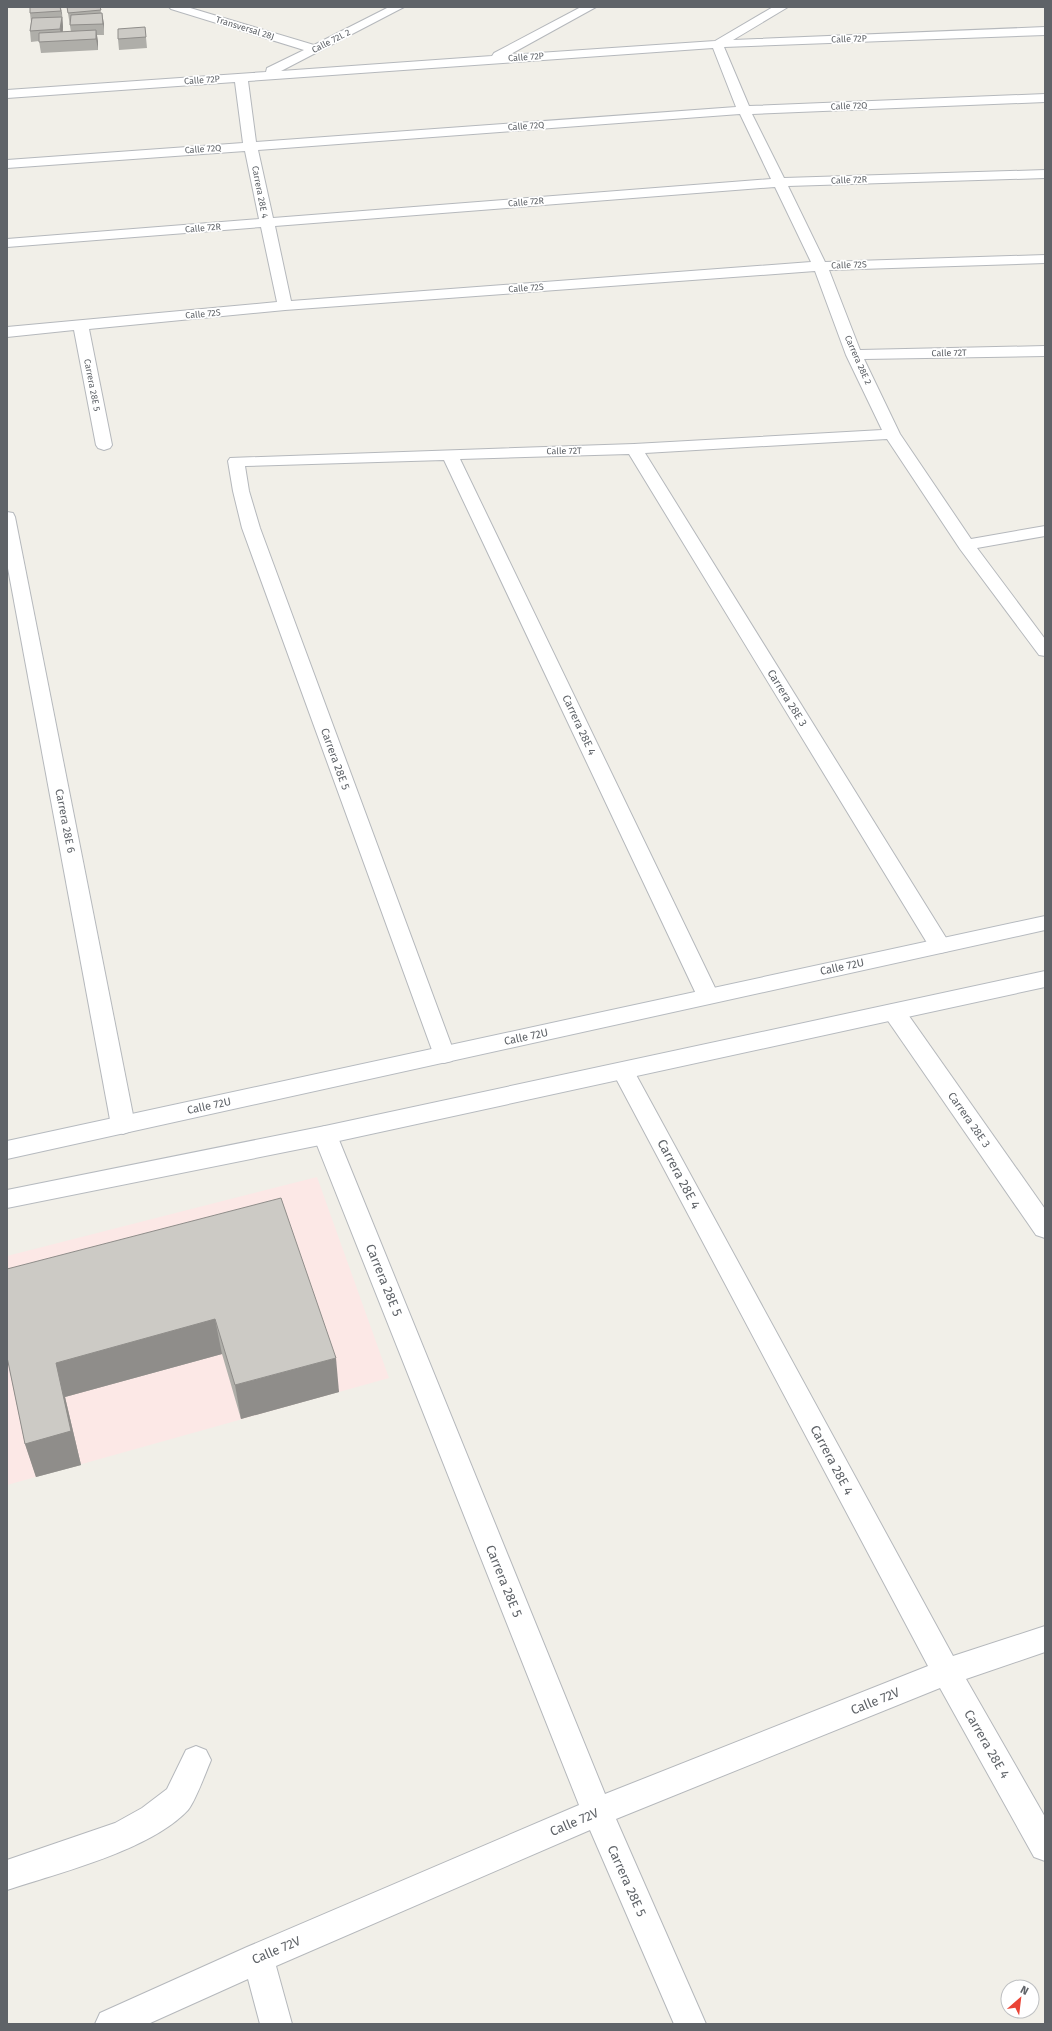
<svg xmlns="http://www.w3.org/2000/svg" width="1052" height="2031" font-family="'Fira Sans',sans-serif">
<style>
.medical{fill:#fce8e6}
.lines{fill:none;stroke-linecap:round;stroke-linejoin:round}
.lane-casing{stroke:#b5b8bc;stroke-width:2}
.street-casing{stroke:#b5b8bc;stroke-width:2}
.secondary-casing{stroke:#b6babf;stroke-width:2}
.lane{fill:#fff;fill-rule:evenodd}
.street{fill:#fff;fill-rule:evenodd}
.secondary{fill:#fff;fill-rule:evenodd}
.wall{fill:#afaea9}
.shaded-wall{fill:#8f8d8a}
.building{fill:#cccac5;stroke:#8f8d8a}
.labels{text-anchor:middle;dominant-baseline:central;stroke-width:3.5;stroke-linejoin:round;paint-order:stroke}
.far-street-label{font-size:9px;fill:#5f6368;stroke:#fff}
.street-label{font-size:11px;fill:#5f6368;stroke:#fff}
.near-street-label{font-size:13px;fill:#5f6368;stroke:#fff}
</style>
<rect width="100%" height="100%" fill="#f1efe8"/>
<polygon class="medical" points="317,1177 389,1378 7,1485 7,1256"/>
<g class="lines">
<defs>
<path id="lane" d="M196,1746L206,1750L211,1760C206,1772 195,1802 188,1810C151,1850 59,1873 7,1890V1860L115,1823L142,1808L167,1789L186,1750Z"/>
<g id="street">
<path d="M169,7H187L314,45L389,7H404L281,71L492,56L494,53L581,7H596L509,55L715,41L773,7H788L733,40L1045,27V35L724,47L749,106L1045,94V102L752,114L784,178L1045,170V178L788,186L825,262L1045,255V263L829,270L860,350L1045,346V356L864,359L900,434L971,539L1045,526V536L977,548L1045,639V656L1039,655L960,549L887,439L645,453L948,941L951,946L948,951L940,953L932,951L629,454L460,459L719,996L716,1001L708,1004L700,1001L697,996L444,460L245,466L249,491L260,528L455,1055L452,1061L444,1063L436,1061L242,528L233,491L228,461L230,458L634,444L882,430L846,355L815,271L285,310L89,329L112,445L110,448L104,450L98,448L96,445L74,330L7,337V327L277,302L261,227L7,247V239L259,219L245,151L7,168V160L243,143L235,82L7,98V90L266,72L267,68L304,50L171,9ZM713,48L736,107L256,142L248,81ZM740,114L771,179L273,218L258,150ZM775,187L811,262L291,301L275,226Z"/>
<polygon points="7,512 13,513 15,517 135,1125 131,1131 123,1134 115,1131 111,1125 7,563"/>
<polygon points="894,1004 902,1006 1045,1209 1045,1238 1036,1235 886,1018 883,1012 886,1006"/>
<polygon points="623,1063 631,1065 634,1071 953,1656 1045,1626 1045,1652 966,1679 1045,1817 1045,1861 1034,1857 940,1688 616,1819 706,2024 674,2024 590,1830 276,1966 292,2024 260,2024 248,1979 148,2024 95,2024 100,2013 247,1947 579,1805 313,1135 317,1129 325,1126 333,1129 337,1135 605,1794 928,1666 612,1071 615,1065"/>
</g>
<g id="secondary">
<polygon points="1045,916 1045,930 7,1159 7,1141"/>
<polygon points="1045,971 1045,987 325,1144 7,1208 7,1190 325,1126"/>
</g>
</defs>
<use href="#lane" class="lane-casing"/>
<use href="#street" class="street-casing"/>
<use href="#secondary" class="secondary-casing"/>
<use href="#lane" class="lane"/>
<use href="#street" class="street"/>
<use href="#secondary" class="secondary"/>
</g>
<g class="wall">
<polygon points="30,7 61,7 63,27 63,32 71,32 67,7 100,7 101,13 102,13 104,35 97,35 98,50 41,53 39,41 31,42 30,31 31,22 30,13"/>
<polygon points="145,27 147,48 119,50 118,39"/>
<polygon points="281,1198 339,1392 241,1419 222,1354 65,1397 81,1465 36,1477 25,1444 7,1357"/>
</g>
<g class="shaded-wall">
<polygon points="60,7 62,13 63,27 62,40 60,29 62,17"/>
<polygon points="102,13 104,24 104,35"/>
<polygon points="96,30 98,41 98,50 96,39"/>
<polygon points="215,1319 222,1354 65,1397 81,1465 36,1477 25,1444 56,1363"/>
<polygon points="336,1358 339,1392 241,1419 235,1385"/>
</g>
<g class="building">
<polygon points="30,7 60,7 61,11 30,13"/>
<polygon points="67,7 100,7 101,10 68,13"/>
<polygon points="102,13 103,24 70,25 71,15"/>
<polygon points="62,17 60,29 30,31 32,18"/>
<polygon points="145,27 146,37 118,39 118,29"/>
<polygon points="96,30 96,39 39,42 39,33"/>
<polygon points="281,1198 336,1358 235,1385 215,1319 56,1363 71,1431 25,1444 7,1357 7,1269"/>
</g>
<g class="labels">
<g class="far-street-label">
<text transform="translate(245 28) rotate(17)">Transversal 28J</text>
<text transform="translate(849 39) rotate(-2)">Calle 72P</text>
<text transform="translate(331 41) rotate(-27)">Calle 72L 2</text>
<text transform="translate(526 57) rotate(-4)">Calle 72P</text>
<text transform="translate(202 80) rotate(-4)">Calle 72P</text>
<text transform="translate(849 106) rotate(-2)">Calle 72Q</text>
<text transform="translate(526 126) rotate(-4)">Calle 72Q</text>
<text transform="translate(203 149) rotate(-4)">Calle 72Q</text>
<text transform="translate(849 180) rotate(-2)">Calle 72R</text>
<text transform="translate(260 192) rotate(79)">Carrera 28E 4</text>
<text transform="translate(526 202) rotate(-5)">Calle 72R</text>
<text transform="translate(203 228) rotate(-5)">Calle 72R</text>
<text transform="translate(849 265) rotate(-2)">Calle 72S</text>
<text transform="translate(526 288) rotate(-4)">Calle 72S</text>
<text transform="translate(203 314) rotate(-5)">Calle 72S</text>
<text transform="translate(949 353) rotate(-1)">Calle 72T</text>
<text transform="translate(858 360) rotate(66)">Carrera 28E 2</text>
<text transform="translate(92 385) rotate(79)">Carrera 28E 5</text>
<text transform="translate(564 451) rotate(-1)">Calle 72T</text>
</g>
<g class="street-label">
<text transform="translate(787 698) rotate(58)">Carrera 28E 3</text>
<text transform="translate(579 725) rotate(65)">Carrera 28E 4</text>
<text transform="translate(335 759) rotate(70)">Carrera 28E 5</text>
<text transform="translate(65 821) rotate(79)">Carrera 28E 6</text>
<text transform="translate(842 967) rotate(-12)">Calle 72U</text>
<text transform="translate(526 1037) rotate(-12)">Calle 72U</text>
<text transform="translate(209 1106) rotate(-12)">Calle 72U</text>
<text transform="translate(969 1120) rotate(55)">Carrera 28E 3</text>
</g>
<g class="near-street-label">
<text transform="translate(679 1174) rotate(62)">Carrera 28E 4</text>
<text transform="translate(384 1280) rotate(68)">Carrera 28E 5</text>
<text transform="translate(832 1460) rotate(62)">Carrera 28E 4</text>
<text transform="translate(504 1581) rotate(68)">Carrera 28E 5</text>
<text transform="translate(875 1701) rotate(-22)">Calle 72V</text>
<text transform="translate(987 1744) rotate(60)">Carrera 28E 4</text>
<text transform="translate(574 1822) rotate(-23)">Calle 72V</text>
<text transform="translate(627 1881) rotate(66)">Carrera 28E 5</text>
<text transform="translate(276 1950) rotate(-23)">Calle 72V</text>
</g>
</g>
<rect width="1052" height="2031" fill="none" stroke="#5f6368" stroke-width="16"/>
<g transform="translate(1020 1999) rotate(28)"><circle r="19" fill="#ffffff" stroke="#bfc1c3"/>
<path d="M0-3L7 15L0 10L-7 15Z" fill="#ea4335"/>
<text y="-6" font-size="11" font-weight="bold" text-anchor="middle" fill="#5f6368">N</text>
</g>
</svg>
